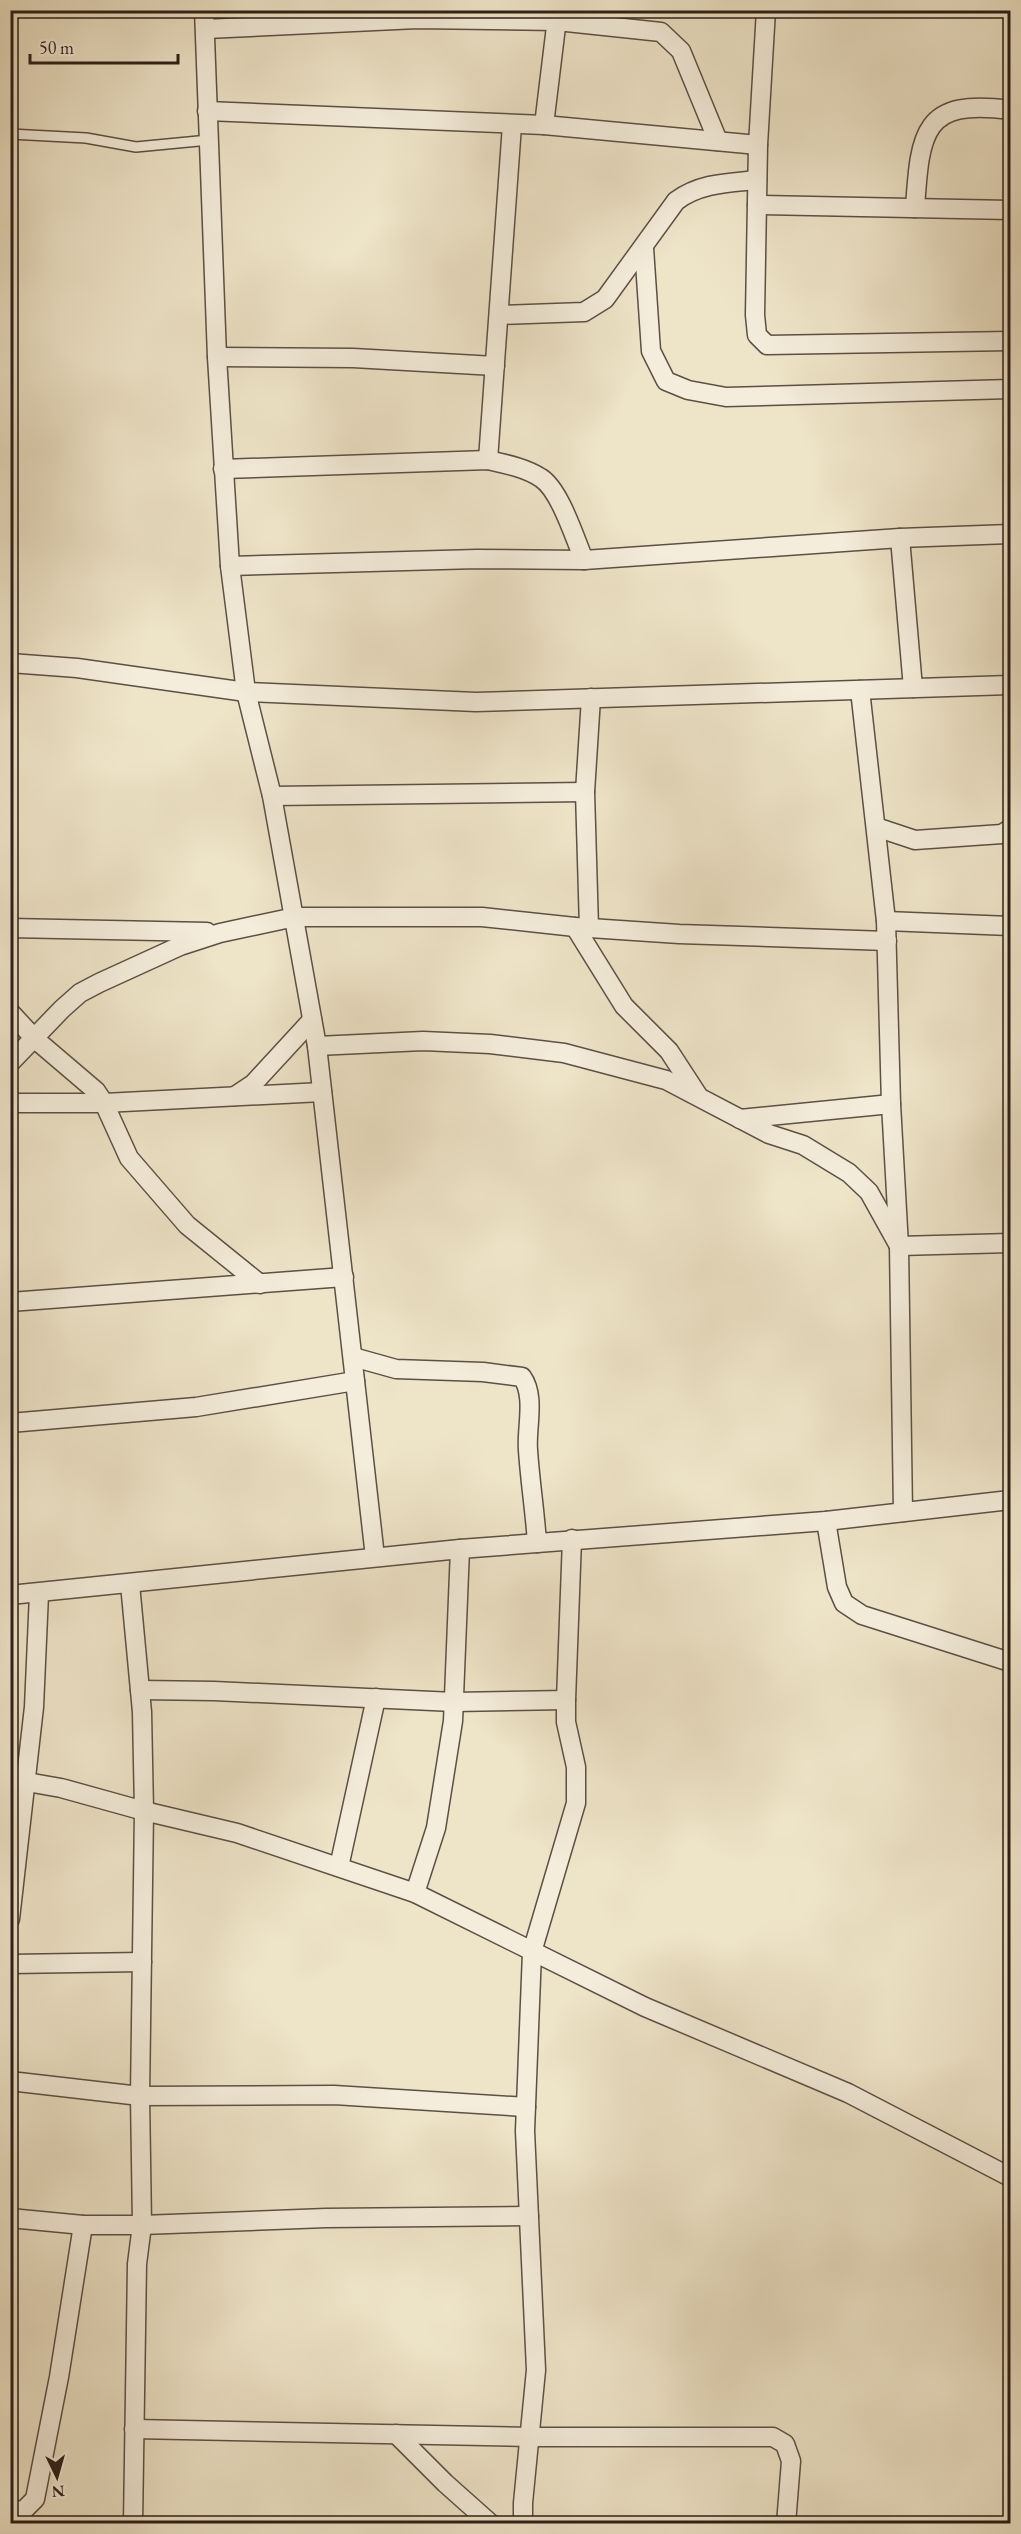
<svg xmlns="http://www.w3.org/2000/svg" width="1021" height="2534" font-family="'EB Garamond',serif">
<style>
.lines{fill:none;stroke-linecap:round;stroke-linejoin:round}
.lane-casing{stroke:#5c5045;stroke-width:12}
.street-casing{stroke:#5c5045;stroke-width:21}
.lane{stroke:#f4eddb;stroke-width:9}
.street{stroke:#f4eddb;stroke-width:18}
</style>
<rect width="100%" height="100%" fill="#eee4c8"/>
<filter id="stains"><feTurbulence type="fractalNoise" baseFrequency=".00333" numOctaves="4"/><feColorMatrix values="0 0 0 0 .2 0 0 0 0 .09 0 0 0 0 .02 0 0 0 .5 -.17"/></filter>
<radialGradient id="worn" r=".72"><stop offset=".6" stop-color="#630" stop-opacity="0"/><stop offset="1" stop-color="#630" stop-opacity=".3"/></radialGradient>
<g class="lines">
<defs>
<polyline id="lane" points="10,134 86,138 136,147 209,140"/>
<g id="street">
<polyline points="204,10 217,357 230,566 246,692 272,796 317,1046 375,1557"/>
<polyline points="766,10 758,145 755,315 757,335 767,345 1010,341"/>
<polyline points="206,29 417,19 557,21 661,32 681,51 718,141"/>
<polyline points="207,111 544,125 758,145"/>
<polyline points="544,125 558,10"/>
<polyline points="757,205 1010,210"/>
<path d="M915,208C920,132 923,98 1010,110"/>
<polyline points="644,248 651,351 666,381 688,390 726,397 1010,389"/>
<path d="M499,315L584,312L605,299L676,201C700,183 728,183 757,180"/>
<polyline points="217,357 353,358 495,366"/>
<polyline points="488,460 512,125"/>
<path d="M223,469L488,460C506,464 526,468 541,478C560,490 575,539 584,560"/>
<polyline points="900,538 913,688"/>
<polyline points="230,566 477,559 584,560 900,538 1010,534"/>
<polyline points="10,663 77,668 246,692 476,702 1010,685"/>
<polyline points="860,690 886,921 891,1104 899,1246 903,1512"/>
<polyline points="272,796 585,792"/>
<polyline points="876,827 915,840 1002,834 1010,829"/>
<polyline points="886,921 1010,926"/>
<polyline points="575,927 624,1006 669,1051 697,1094"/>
<polyline points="10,928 207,932"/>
<polyline points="589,928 585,792 591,698"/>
<polyline points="10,1012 35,1039 96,1091 104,1103 129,1158 187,1225 260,1284"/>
<polyline points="317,1046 423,1041 490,1044 564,1053 666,1080 769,1134 803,1145 849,1173 869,1192 899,1246 1010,1243"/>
<polyline points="10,1063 62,1009 80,993 99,983 180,946 220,933 295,917 482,917 575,927 679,934 887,941"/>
<polyline points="235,1096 253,1084 312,1020"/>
<polyline points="10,1103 104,1103 322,1092"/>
<polyline points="740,1119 891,1104"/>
<polyline points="10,1302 344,1277"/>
<path d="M353,1357L396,1369L483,1372L522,1377C536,1396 526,1429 528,1450C530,1481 535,1512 537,1543"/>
<polyline points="10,1423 196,1407 355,1381"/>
<polyline points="826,1521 837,1587 844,1603 862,1615 1010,1662"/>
<polyline points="130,1584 142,1712 144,1811 140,2096 142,2225 137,2264 133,2524"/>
<polyline points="10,1595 460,1549 826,1521 1010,1500"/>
<polyline points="140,1690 214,1691 454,1702 566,1700"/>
<polyline points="10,1779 61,1788 144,1811 237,1833 415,1893 645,2007 848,2093 1010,2177"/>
<polyline points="339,1867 376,1698"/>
<polyline points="415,1893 436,1828 453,1721 460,1549"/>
<polyline points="10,1919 34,1707 39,1594"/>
<polyline points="10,1964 142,1962"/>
<polyline points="10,2081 140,2096 334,2095 526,2107"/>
<polyline points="10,2218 83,2225 142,2225 326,2218 529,2216"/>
<polyline points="134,2429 529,2437 773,2437 785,2444 791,2461 786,2524"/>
<polyline points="396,2434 445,2483 491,2524"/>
<polyline points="10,2512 24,2510 35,2499 59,2377 83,2225"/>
<polyline points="523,2524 523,2503 536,2370 525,2131 532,1952 576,1803 576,1767 566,1722 566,1700 572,1539"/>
</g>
</defs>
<use href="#lane" class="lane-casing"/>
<use href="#street" class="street-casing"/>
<use href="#lane" class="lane"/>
<use href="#street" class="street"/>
</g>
<rect width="1021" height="2534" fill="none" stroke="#eee4c8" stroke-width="36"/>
<rect x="12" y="12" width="997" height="2510" fill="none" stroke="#2c1f19" stroke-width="3"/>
<rect x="18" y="18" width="985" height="2498" fill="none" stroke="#2c1f19" stroke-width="1.5"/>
<g transform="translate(57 2477) rotate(175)" stroke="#f4eddb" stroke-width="4.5" paint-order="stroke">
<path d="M0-4.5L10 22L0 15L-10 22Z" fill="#2c1f19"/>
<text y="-9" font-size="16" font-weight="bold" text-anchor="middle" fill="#2c1f19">N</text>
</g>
<path d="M30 54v9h148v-9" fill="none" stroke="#2c1f19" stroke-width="3"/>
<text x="39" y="54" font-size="18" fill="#2c1f19" stroke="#f4eddb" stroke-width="4.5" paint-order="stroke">50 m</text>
<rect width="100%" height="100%" filter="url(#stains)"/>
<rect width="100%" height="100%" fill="url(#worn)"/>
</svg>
